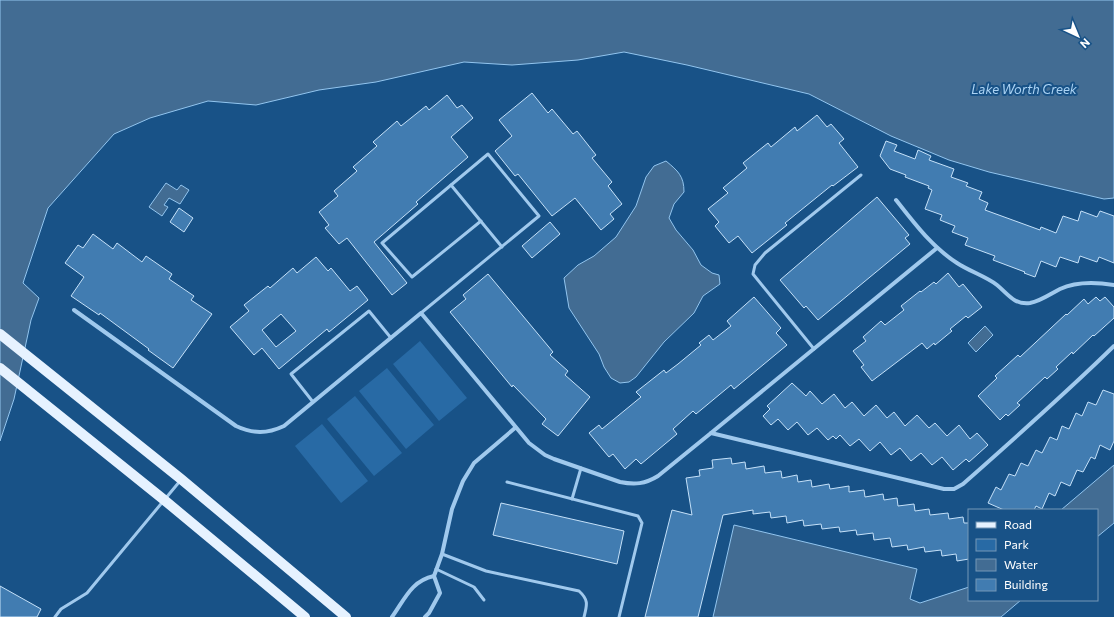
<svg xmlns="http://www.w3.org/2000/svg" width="1114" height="617" font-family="Commissioner,sans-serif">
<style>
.green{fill:#286aa5}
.water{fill:#426c93;stroke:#92c5ef}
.building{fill:#417cb1;stroke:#c5e1f9;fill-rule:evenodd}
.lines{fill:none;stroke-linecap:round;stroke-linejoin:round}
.lane{stroke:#a0c9ed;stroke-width:3}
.street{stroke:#a0c9ed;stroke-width:4}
.primary{stroke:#e6f2ff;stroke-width:10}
.labels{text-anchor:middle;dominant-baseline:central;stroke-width:4;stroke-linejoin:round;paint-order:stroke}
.water-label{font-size:13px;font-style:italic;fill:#abd3f4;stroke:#185287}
</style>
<rect width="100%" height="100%" fill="#185287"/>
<g class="green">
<polygon points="420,341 467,398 439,421 393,364"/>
<polygon points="387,368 434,425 406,449 359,391"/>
<polygon points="355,396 402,453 374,476 327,419"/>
<polygon points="322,424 368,481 341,503 295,446"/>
</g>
<g class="water">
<polygon points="0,0 1114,0 1114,198 1104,199 989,172 949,160 891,136 809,94 687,65 624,52 578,60 512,65 464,62 376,82 319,90 256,105 208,101 150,118 114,134 48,208 23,283 39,298 31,320 14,399 0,441"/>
<path d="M666,161C678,171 684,176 684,192L674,204L669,218L676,230L693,250L701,265L712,273L719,275L720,284L703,296L694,313L664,342L636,377L629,382L620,383L611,378L604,367L599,354L569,308L564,278L578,265L594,256L616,237L636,206L646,177L654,166Z"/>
<polygon points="166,183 177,190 181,185 189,190 180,204 169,198 164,205 168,207 162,216 149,207"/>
<polygon points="985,326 993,335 976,352 968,343"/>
<polygon points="1114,465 1114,523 1097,537 1097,510 1061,510"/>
<polygon points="734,525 917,569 910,599 920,603 969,587 969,600 1021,600 1001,617 713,617"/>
</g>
<g class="building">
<polygon points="532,93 548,113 552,109 573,134 577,131 596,155 592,158 612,182 608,186 622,204 610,214 614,219 601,230 575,198 552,216 518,174 515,176 495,151 512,136 499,120"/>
<polygon points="447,95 457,108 462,105 473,118 451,137 468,157 416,202 418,204 374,242 407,283 392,295 347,238 339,244 325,228 329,225 319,212 338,196 334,191 357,171 353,167 377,146 373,142 397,121 401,126 426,106 429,110"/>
<polygon points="817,115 827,127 831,124 844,139 839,143 858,167 833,186 832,185 785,223 787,225 752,253 738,236 729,243 715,226 719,222 708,209 728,193 723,188 747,168 743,163 768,143 771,147 795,127 797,131"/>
<polygon points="886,141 897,145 894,151 915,159 918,150 931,156 929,160 954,169 951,177 968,183 966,186 982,192 979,199 988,203 985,210 1040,230 1041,227 1056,233 1063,216 1078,221 1081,211 1097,217 1100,211 1114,216 1114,263 1099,257 1097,262 1080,256 1078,263 1060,257 1056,267 1041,261 1035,277 1024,273 1025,272 993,260 995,256 965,245 968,238 952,232 955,226 940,220 942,215 925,209 932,190 928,188 929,186 905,177 906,175 890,169 880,156"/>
<polygon points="877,197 909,235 905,238 910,244 818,320 806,306 804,308 780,280"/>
<polygon points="179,208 193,218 184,232 170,222"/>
<polygon points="550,222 560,234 532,258 522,246"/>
<polygon points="93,234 113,249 117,243 142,262 146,256 172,274 169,279 194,296 191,300 212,314 173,368 148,350 149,349 100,313 99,315 71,296 84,277 65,263 78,245 83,248"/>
<path d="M316,257L328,271L331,268L350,291L357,286L368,300L329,332L327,329L279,369L262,348L254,355L230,327L249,311L244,305L268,286L270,288L293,268L297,273ZM281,314L296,331L276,347L262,330Z"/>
<polygon points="948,273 959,287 963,284 982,307 968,318 966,316 950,329 952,331 935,345 934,343 927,349 922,343 872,381 861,367 864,365 853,351 866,341 863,337 881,321 885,325 904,310 901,306 920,291 921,292 934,282 936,284"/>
<polygon points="488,274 553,352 550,355 568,371 565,375 590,397 558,436 542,424 546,419 513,385 512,387 450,312 466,299 463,295"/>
<polygon points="754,297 781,328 776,333 787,345 734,389 731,385 696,414 693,411 673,429 677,434 641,464 636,459 625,469 613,454 609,457 589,433 599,425 602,429 641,397 636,392 664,370 666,373 678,364 701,345 699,343 709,335 713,340 731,326 727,321"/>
<polygon points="1096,297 1100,301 1105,297 1114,307 1114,318 1094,336 1093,335 1073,354 1072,352 1056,367 1058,369 1047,379 1045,377 1017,403 1020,405 1008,416 1006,414 1000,420 978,396 997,378 995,376 1018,355 1020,357 1066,314 1067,315 1084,299 1088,304"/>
<polygon points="792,383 806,396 810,391 822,404 834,394 845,408 852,402 864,416 876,405 887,418 894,412 905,426 917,415 929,428 935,423 947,436 959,425 970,439 977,433 988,445 969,462 966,459 953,470 942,457 932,465 921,453 911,461 900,448 891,455 880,442 870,451 859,439 850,446 840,435 836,439 833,436 828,440 817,428 808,435 797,422 788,430 778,419 771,425 763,416 770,409 767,406"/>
<polygon points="1103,390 1114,394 1114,441 1110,450 1100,445 1095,459 1091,457 1083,472 1077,470 1070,486 1061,482 1055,496 1049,493 1042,509 1036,506 1034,510 1004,510 988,503 996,487 1001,490 1009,474 1015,476 1021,463 1028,466 1036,450 1042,453 1050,437 1057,440 1062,426 1069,429 1076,413 1082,416 1088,402 1096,405"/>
<polygon points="731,458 732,464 745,462 746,469 764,466 765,473 781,471 782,478 797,475 798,482 811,480 812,487 829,484 830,489 849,486 849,492 864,490 865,497 883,494 884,500 897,498 898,506 914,504 915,511 929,509 930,515 948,513 949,519 963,517 964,523 969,523 969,559 957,561 956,554 942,556 941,550 925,552 924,547 908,550 907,545 892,547 890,538 874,540 873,533 857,535 856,530 840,532 839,527 822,529 821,524 804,526 803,520 787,523 786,516 771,518 770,512 753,514 753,510 723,515 698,617 645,617 672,510 692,515 686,478 700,476 699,470 713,468 712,460"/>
<polygon points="501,503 624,531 617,564 493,535"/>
<polygon points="0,586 41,609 37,617 0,617"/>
</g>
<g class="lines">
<g class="lane">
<polyline points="451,185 502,247"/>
<polyline points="421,313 539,216 488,154 382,243 412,277 481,221"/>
<polyline points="814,349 753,274 755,265 765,253 861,175"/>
<polyline points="313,402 291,374 369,311 391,338"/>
<polyline points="507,482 638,516 642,523 619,617"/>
<polyline points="572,499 581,468"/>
<path d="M442,554L486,571L579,591C589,600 587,605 584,617"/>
<polyline points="436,569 474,587 484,600"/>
<polyline points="55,617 61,609 87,593 180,481"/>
</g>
<g class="street">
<path d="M896,200C914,223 932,247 957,263C969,271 987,277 997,285C1008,294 1014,305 1030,303C1041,301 1050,294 1060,289C1077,281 1096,282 1114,285"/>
<path d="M74,310L236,426C253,434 267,434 284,426L421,313L529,443L545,455L554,459L620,482C635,485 645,484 658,476L711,433L944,489H954L963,484C1014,439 1065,394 1114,346"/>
<polyline points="711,433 937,248"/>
<path d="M392,617C405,599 411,581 434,576"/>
<polyline points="425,617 429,613 440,593 434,576 442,554 452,509 463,481 474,463 515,428"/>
</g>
<g class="primary">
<polyline points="0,334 181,479 346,617"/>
<polyline points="0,368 163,499 305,617"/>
</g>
</g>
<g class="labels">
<g class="water-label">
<text x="1024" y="89">Lake Worth Creek</text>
</g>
</g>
<rect x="968" y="509" width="130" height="92" fill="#185287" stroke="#7497b7"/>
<rect x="976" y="522" width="20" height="6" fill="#e6f2ff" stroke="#7497b7"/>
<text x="1004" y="529" font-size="12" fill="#ffffff">Road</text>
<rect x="976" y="539" width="20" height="12" fill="#286aa5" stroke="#7497b7"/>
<text x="1004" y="549" font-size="12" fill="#ffffff">Park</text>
<rect x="976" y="559" width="20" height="12" fill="#426c93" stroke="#7497b7"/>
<text x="1004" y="569" font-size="12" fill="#ffffff">Water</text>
<rect x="976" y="579" width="20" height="12" fill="#417cb1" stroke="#7497b7"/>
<text x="1004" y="589" font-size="12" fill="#ffffff">Building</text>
<g transform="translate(1078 36) rotate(136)" stroke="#185287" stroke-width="3" paint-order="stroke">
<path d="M0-3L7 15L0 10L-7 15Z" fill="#ffffff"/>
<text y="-6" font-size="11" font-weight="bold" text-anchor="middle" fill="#ffffff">N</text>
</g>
</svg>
